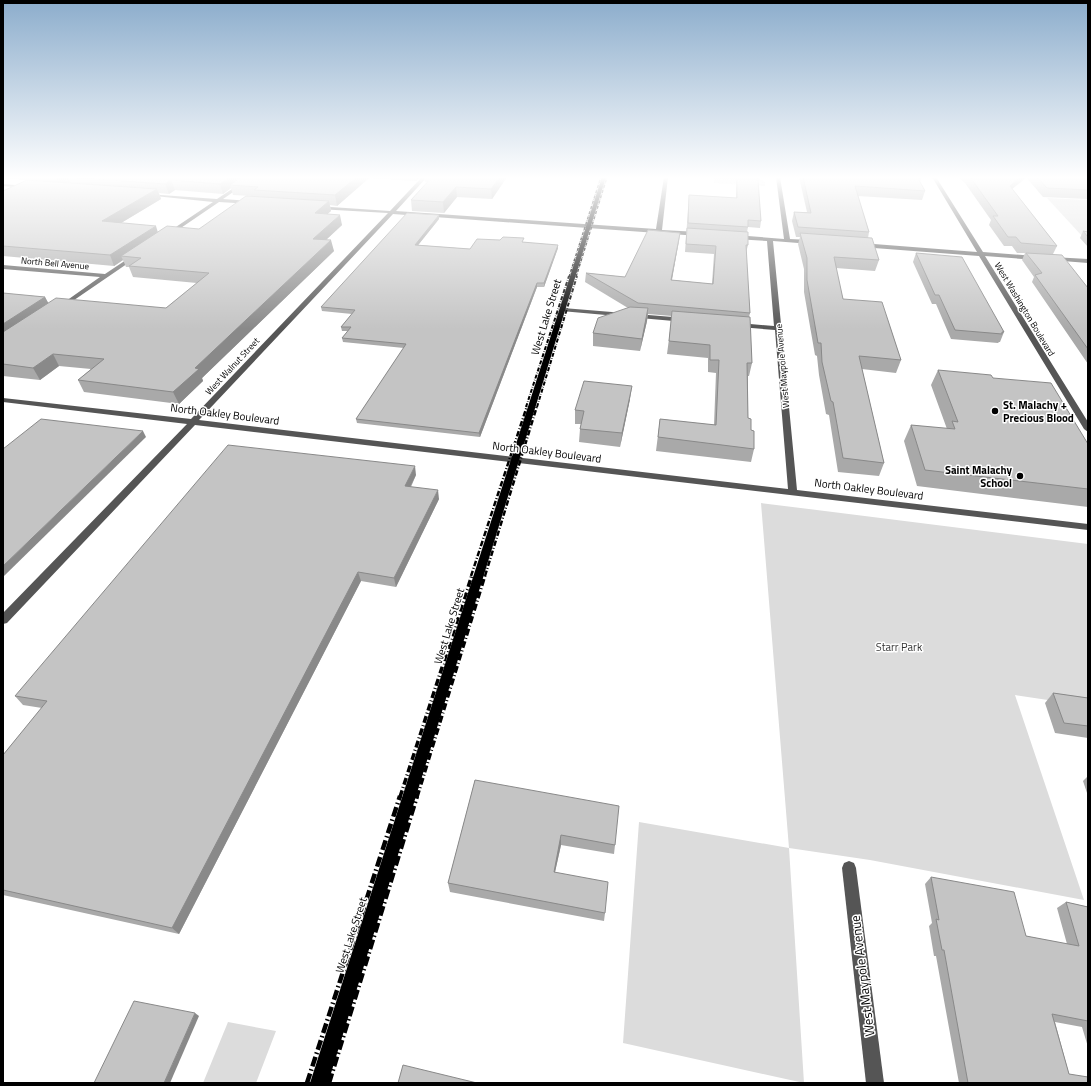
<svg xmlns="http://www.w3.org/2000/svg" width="1091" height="1086" font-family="'Titillium Web',sans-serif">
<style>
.green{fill:#dcdcdc}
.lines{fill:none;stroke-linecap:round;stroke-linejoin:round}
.minor{fill:#555;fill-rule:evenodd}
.major{fill:#000;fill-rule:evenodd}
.rail-far4{stroke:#000;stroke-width:1.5;stroke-dasharray:3 1 0.5 1;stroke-linecap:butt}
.rail-far3{stroke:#000;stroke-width:2;stroke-dasharray:4 1.5 0.5 1.5;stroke-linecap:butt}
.rail-far2{stroke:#000;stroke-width:2.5;stroke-dasharray:5.5 2 1 2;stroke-linecap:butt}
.rail-far1{stroke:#000;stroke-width:3.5;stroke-dasharray:7 2.5 1 2.5;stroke-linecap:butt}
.rail{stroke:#000;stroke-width:4.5;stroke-dasharray:10 3 1.5 3;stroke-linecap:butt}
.wall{fill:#a9a9a9;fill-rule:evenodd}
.shaded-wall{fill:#898989}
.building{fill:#c4c4c4;stroke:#898989}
.poi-dot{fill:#000;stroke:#fff;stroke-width:1.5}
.labels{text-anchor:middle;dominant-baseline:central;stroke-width:3;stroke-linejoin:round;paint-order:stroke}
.far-street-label{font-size:9px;fill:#000;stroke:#fff}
.street-label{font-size:11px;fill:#000;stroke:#fff}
.poi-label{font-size:11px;font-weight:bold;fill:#000;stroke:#fff;text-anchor:start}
.park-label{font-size:11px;fill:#333;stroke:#fff}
.near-street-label{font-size:13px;fill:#000;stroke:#fff}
</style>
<rect width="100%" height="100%" fill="#fff"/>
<g class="green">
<polygon points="714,177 759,177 765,182 765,186 714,183"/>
<polygon points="1047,198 1088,200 1088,237 1082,236"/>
<polygon points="761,503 1088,544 1088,706 1015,695 1084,900 870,860 789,848 804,1083 623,1043 639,822 789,848"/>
<polygon points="228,1022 276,1031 256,1083 203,1083"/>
</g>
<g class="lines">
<g class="minor">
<polygon points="250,177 255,177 223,199 250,201 252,204 219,202 169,236 167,235 167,233 213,202 145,195 147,194 217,199"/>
<polygon points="422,177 427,177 396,211 656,229 664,177 668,177 662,230 699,232 702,234 699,236 393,214 199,420 788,489 775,330 739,327 736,325 739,323 774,326 767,241 735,239 732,237 735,235 784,239 776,177 780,177 790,239 811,240 814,242 811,244 773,241 797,490 1088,524 1088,530 195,425 7,623 3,624 3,613 187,424 3,402 3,398 191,419 388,213 318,209 316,206 390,211"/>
<polygon points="932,177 936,177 983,252 1036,256 1039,258 1036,260 985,256 1088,422 1088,432 1084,429 979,256 861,247 858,245 861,243 977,252"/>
<polygon points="3,184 27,186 29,187 27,188 3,186"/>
<polygon points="135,254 138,256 137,257 61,309 59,308 59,306 100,277 3,269 3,265 105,274"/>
<polygon points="1052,257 1088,259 1088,263 1050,260 1049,259"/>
<polygon points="563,308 685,318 688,320 685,322 561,311 560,310"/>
<polygon points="849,861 854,863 856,868 884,1083 866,1083 842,868 844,863"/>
</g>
<polygon class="major" points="602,177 606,177 328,1083 310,1083"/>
<g class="rail-far4">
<polyline points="569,277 601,177"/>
<polyline points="576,277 607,177"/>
</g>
<g class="rail-far3">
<polyline points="526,407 569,276"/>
<polyline points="537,407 577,276"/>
</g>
<g class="rail-far2">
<polyline points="471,576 527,406"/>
<polyline points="485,576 537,406"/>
</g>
<g class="rail-far1">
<polyline points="400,797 472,575"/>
<polyline points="417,797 485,575"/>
</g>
<g class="rail">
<polyline points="307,1083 400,796"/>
<polyline points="329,1083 417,796"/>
</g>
</g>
<g class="wall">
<path d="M3,177H420L416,181L369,178L337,206L330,205L331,211L327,214L342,225L326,240L334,251L202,378L203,381L179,404L84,392L78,380L91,369L59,366L40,380L3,376V293L45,297L48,303L166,308L197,283L133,277L129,267H126L123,260L114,266L3,256V191L38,181L3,178ZM231,188L233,195L252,196L199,229L158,232L121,223L161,199L159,193L169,194L175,190L223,194Z"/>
<polygon points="424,177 507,177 492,199 457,197 444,213 412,211 411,200 428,182 425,182"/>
<polygon points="736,177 757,177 761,221 760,228 748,227 747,232 748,245 746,253 750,313 749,317 752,363 749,376 748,376 748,418 754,449 751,462 656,451 660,419 714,425 716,373 708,372 708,358 667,354 672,316 648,314 647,321 640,351 593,346 593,333 628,308 585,282 586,273 625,277 680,233 672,280 712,284 714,254 685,252 689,195 736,198"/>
<polygon points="799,177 920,177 921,179 920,182 925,191 922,200 858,196 869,232 868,238 879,260 875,271 836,268 843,299 901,360 896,373 862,369 884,463 879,476 838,472 829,415 826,414 819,375 817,356 815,355 804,292 804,269 798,244 800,237 796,237 792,221 794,212 807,212"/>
<polygon points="958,177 1088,177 1088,199 1043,197 1026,177 1012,189 1057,246 1053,254 1088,288 1088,364 1032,282 1034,277 1022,260 1025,253 1017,253 1012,246 1004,246 989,225 991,220 965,183"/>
<polygon points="439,219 418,245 470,249 524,242 558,248 544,287 537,287 480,437 357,423 356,419 404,348 343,342 342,338 348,331 342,331 341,327 352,314 322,311 321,307"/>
<polygon points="1083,231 1088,232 1088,247 1080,238"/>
<polygon points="916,253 1004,332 1000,342 999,342 998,343 951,339 936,304 932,304 913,262"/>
<polygon points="938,370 993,378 1088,444 1088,507 917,486 904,441 911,425 947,429 931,385"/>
<polygon points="630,399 620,447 579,442 580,429 581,424 575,424 575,410"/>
<polygon points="416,475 411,487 439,499 396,587 361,581 179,934 3,895 3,755 42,708 23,705 15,696"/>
<polygon points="1053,693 1088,698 1088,738 1055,733 1045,703"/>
<polygon points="1087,777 1088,777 1088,796 1083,781"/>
<polygon points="475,780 615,845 614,854 561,845 555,872 605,913 604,921 450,892 448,883"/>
<polygon points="931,877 1026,936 1067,944 1057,908 1066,902 1088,907 1088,1047 1082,1027 1055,1022 1069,1074 1088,1083 959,1083 936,956 934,956 929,926 932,923 925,884"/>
</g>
<g class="shaded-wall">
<polygon points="56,177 79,177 68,177 70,181 60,186"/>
<polygon points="230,177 247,177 230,185 231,188 223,194 220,184"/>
<polygon points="357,177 369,177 369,178 337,206 335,195"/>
<polygon points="416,177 420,177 416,181"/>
<polygon points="500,177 507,177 492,199 491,189"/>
<polygon points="1020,177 1027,177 1006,194 1010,186"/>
<polygon points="171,180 175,190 169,194 165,184"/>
<polygon points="456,187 457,197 444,213 443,202"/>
<polygon points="157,189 161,199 106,232 102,221"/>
<polygon points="329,201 331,211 317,223 315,213"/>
<polygon points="340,215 342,225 315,250 313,239"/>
<polygon points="439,215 439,219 415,249 415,245"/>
<polygon points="156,226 159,236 121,256 123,260 114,266 110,255"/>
<polygon points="680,233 679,241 670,289 671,280"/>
<polygon points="331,240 334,251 202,378 203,381 179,404 173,392 195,368"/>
<polygon points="558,245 558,248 544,287 544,283"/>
<polygon points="537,283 537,287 480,437 479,433"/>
<polygon points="45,297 51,308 3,340 3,324"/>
<polygon points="648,308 647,321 640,351 642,339"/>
<polygon points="53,354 59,366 40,380 33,368"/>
<polygon points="632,386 630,399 620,447 622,433"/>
<polygon points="143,431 146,437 3,577 3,566"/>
<polygon points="415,466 416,475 406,495 405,486"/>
<polygon points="438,490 439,499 396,587 394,578"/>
<polygon points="358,572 361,581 179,934 172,928"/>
<polygon points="561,835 561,845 553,881 554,872"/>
<polygon points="195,1013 199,1016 170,1083 164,1083"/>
</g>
<g class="building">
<polygon points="68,177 230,177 220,184 171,180 165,184"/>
<polygon points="241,177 357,177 335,195 254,190 258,187 230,185"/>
<polygon points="432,177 500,177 491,189 456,187 443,202 411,200"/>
<polygon points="737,177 757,177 758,180 761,221 748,220 748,227 688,223 689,195 737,198"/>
<polygon points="803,177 920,177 921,179 918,178 925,191 855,186 869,232 798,227 794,212 811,213"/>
<polygon points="970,177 1020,177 1010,186 1057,246 1021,243 1016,237 1008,237 993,216 998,216"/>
<polygon points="1037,177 1088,177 1088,190 1047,188"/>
<polygon points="27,180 157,189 102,221 156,226 110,255 3,246 3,191"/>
<polygon points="246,196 329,201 315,213 340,215 313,239 331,240 195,368 199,369 173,392 78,380 104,359 53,354 33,368 3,364 3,332 56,298 166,308 209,273 129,266 141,258 121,256 167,226 199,229"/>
<polygon points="407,213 439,215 415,245 470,249 477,239 500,240 503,237 524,238 522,242 558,245 544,283 537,283 479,433 356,419 406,344 342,338 351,327 341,327 355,310 321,307"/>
<polygon points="687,228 748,232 748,245 746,245 750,313 638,303 586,273 625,277 648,230 680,233 671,280 713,284 716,246 686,244"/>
<polygon points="1083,231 1088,232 1088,237"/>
<polygon points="800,233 872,238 879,260 834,257 843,299 882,302 901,360 859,356 884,463 843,458 833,402 831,401 822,362 821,343 818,343 807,280 807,258"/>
<polygon points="916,253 962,257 1004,332 1002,332 1002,334 955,330 939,295 935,295"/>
<polygon points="1026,253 1062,255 1088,288 1088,349 1035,275 1042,273"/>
<polygon points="3,293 45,297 3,324"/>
<polygon points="630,307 648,308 642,339 593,333 598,318"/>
<polygon points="672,311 750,317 752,363 747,363 748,418 751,419 751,430 754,431 754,449 658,437 660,419 716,425 719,360 710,360 710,345 669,341"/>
<polygon points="938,370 991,375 993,378 1051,383 1088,444 1088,489 925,470 911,425 955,429 952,421 958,422"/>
<polygon points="584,381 632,386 622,433 580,429 584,411 575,410"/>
<polygon points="41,419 143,431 3,566 3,449"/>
<polygon points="228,445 415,466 405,486 438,490 394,578 358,572 172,928 3,890 3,755 47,701 15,696"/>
<polygon points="1053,693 1088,698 1088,726 1064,723"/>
<polygon points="475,780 619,806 615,845 561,835 554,872 608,882 605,913 448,883"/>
<polygon points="931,877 1014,892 1026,936 1079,946 1066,902 1088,907 1088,1021 1052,1014 1069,1074 1088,1077 1088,1083 968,1083 944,950 942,950 936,919 939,920"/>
<polygon points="134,1001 195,1013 164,1083 94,1083"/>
<polygon points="403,1065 477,1083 398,1083"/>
</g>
<linearGradient id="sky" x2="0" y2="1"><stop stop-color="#8cadcc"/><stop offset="0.54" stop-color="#fff"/><stop offset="1" stop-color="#fff" stop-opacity="0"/></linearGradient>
<rect width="1091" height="329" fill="url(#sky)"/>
<g class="poi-dot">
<circle cx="995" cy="411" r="4"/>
<circle cx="1020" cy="476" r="4"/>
</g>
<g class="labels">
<g class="far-street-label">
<text transform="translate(55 263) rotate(5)">North Bell Avenue</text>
<text transform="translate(1025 309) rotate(59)">West Washington Boulevard</text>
<text transform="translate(232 366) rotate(-47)">West Walnut Street</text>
<text transform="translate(782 366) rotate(-95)">West Maypole Avenue</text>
</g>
<g class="street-label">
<text transform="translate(546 317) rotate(-73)">West Lake Street</text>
<text transform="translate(225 414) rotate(7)">North Oakley Boulevard</text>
<text transform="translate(547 452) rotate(7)">North Oakley Boulevard</text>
<text transform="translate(869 489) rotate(7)">North Oakley Boulevard</text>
<text transform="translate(449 626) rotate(-73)">West Lake Street</text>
<text transform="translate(351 935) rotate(-72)">West Lake Street</text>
</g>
<g class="poi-label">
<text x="1003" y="405">St. Malachy +<tspan x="1003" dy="13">Precious Blood</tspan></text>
<text x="1012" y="470" text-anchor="end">Saint Malachy<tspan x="1012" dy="13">School</tspan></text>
</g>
<g class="park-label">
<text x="899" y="647">Starr Park</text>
</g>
<g class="near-street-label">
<text transform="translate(862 976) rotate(-97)">West Maypole Avenue</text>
</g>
</g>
<rect width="1091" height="1086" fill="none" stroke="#000000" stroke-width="8"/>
</svg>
